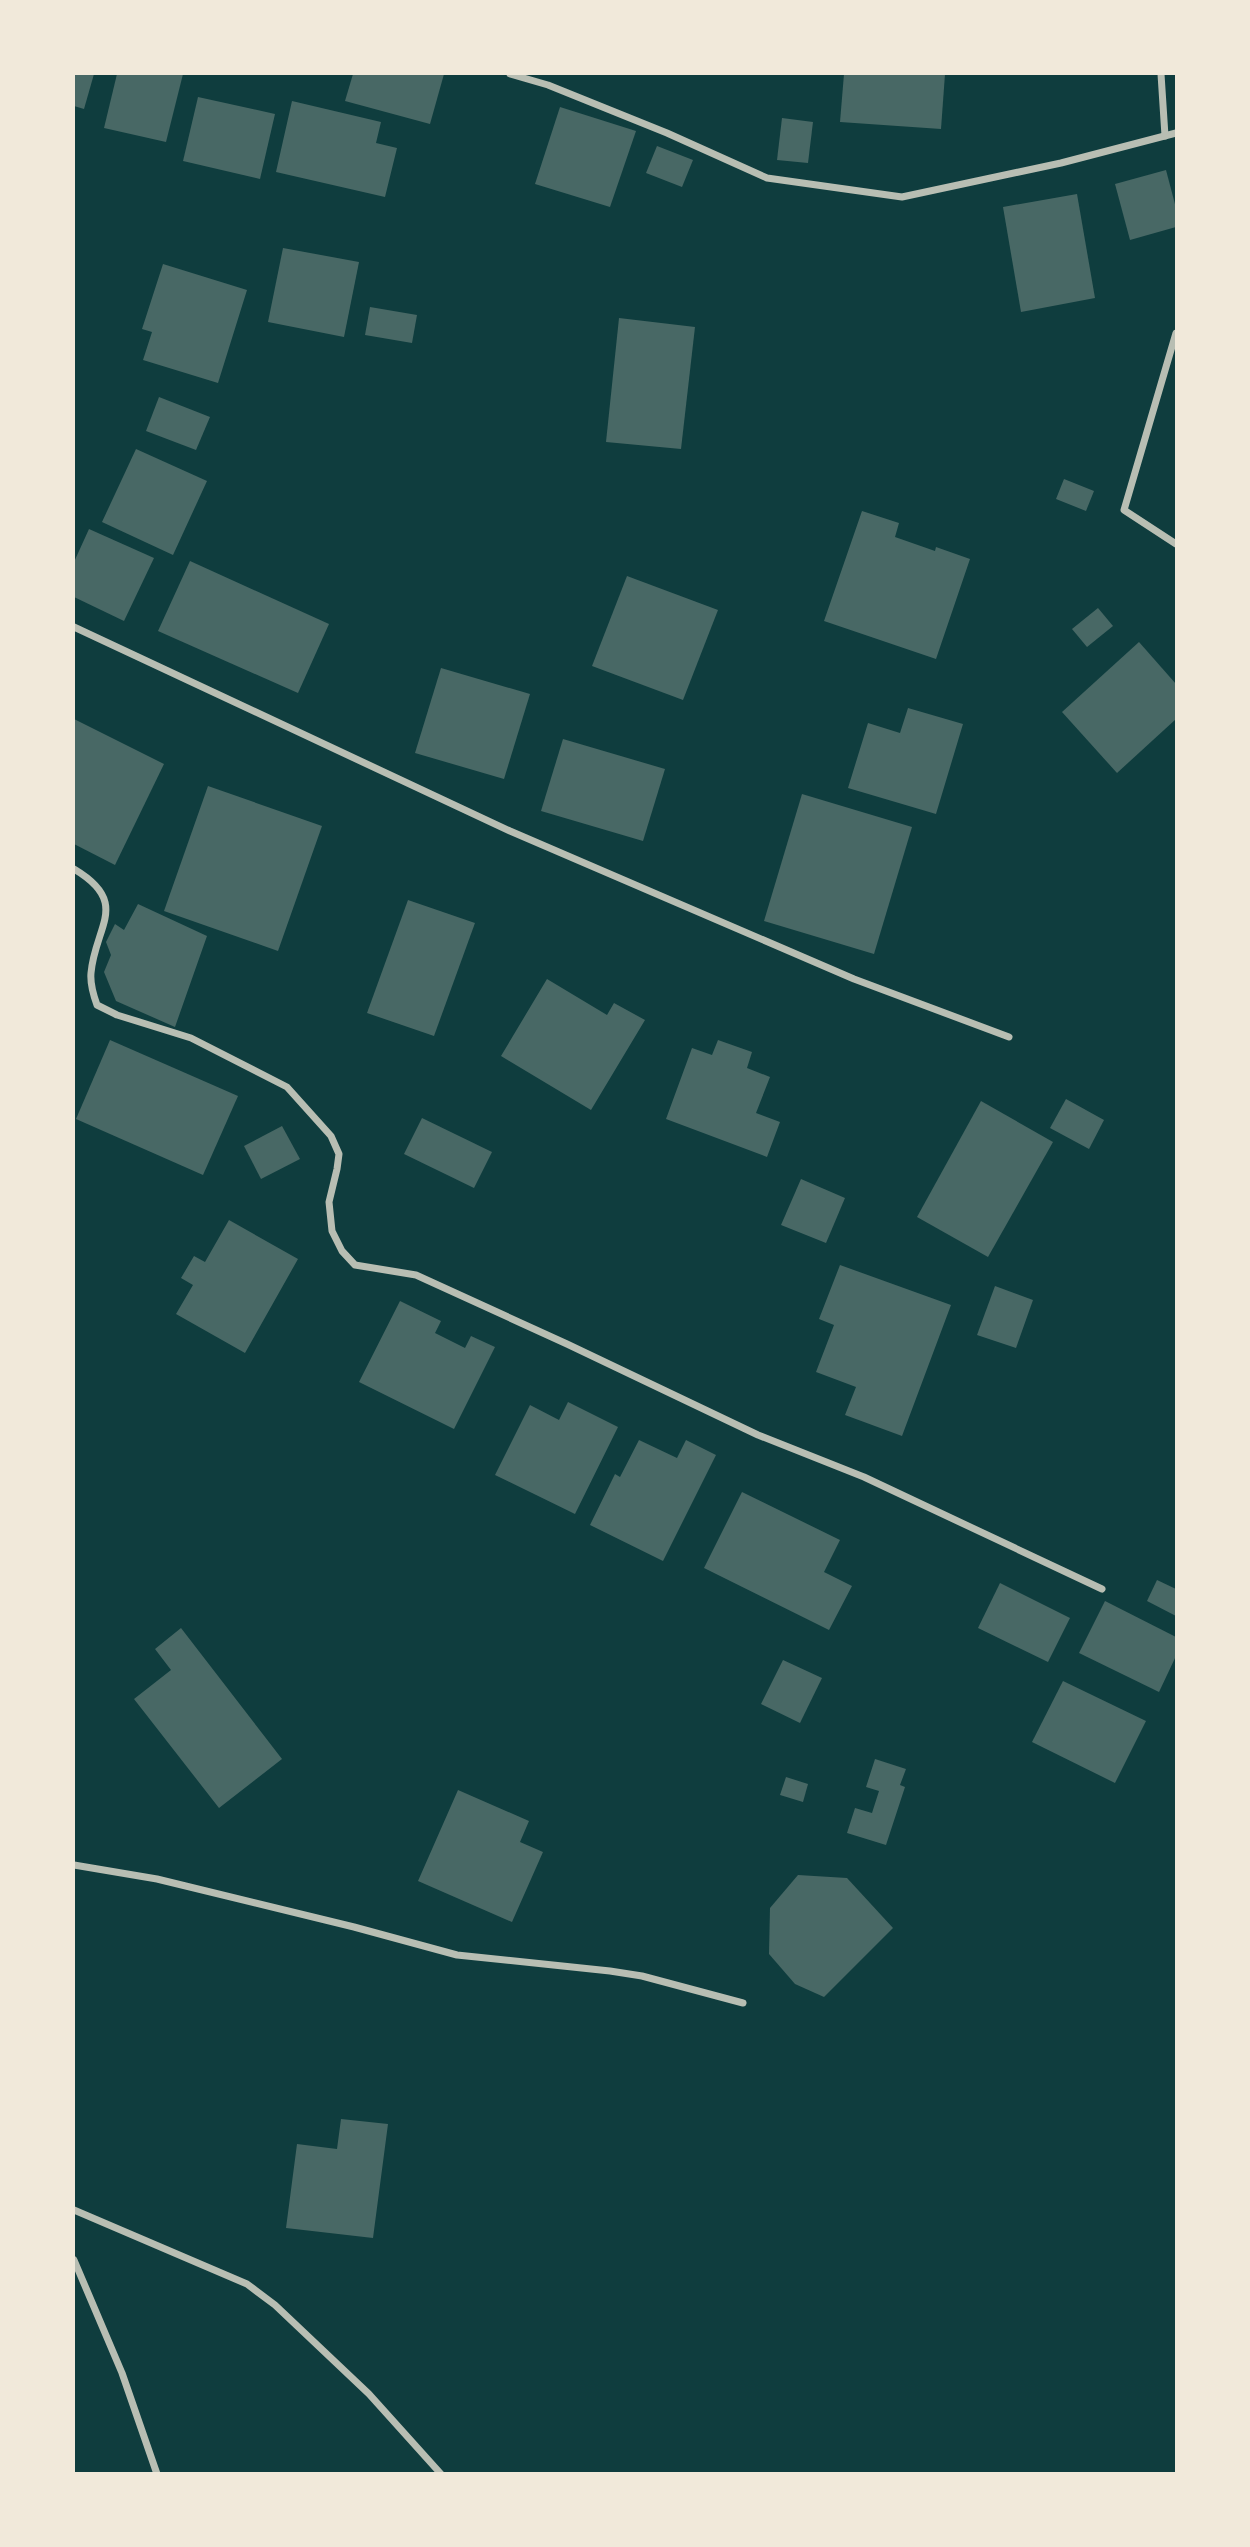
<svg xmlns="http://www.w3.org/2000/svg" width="1250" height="2547" font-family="Mulish,sans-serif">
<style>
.building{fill:#486865}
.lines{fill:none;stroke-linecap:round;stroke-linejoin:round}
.minor{stroke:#b8beb3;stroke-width:7}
</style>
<rect width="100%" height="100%" fill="#0f3d3e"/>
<g class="building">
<polygon points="74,74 94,74 84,109 74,106"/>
<polygon points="117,74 183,74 166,142 104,128"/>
<polygon points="353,74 444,74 430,124 345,101"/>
<polygon points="844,74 945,74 941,129 840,122"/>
<polygon points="198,97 275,114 260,179 183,161"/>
<polygon points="292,101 381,122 376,143 397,148 385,197 276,172"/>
<polygon points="560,107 636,131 610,207 535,184"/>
<polygon points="782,118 813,122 808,163 777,160"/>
<polygon points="657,146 693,160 682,187 646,173"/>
<polygon points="1166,170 1176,208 1176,227 1130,240 1115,184"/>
<polygon points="1077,194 1095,298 1021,312 1003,207"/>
<polygon points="283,248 359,262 344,337 268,322"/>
<polygon points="163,264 247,290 218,383 143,360 152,332 142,329"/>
<polygon points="370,307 417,315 412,343 365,335"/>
<polygon points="619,318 695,327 681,449 606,442"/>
<polygon points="159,397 210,417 196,450 146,431"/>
<polygon points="136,449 207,481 173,555 102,522"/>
<polygon points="1064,479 1094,491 1086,511 1056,499"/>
<polygon points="862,511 899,523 895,537 935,551 936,547 970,559 936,659 824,621"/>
<polygon points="89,529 154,558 124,621 74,597 74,562"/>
<polygon points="190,561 329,624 298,693 158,631"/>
<polygon points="627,576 718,610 683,700 592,666"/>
<polygon points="1098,608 1113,626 1087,647 1072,629"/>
<polygon points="1139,642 1176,684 1176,719 1117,773 1062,712"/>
<polygon points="441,668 530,694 504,779 415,753"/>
<polygon points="908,708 963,724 936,814 848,788 868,723 900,733"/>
<polygon points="74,719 164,764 115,865 74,844"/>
<polygon points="563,739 665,769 643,841 541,811"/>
<polygon points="208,786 322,826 278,951 164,911"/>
<polygon points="802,794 912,827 874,954 764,921"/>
<polygon points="408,900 475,923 434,1036 367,1013"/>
<polygon points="138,904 207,936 175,1027 116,1001 104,972 111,955 106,942 115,924 124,930"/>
<polygon points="547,979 607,1015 614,1003 645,1020 591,1110 501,1056"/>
<polygon points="110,1040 238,1096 203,1175 76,1119"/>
<polygon points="718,1040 752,1052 747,1068 770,1077 756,1113 780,1122 767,1157 666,1119 692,1048 712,1055"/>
<polygon points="1066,1099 1104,1120 1089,1149 1050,1128"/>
<polygon points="981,1101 1053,1142 988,1257 917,1217"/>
<polygon points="422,1118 492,1152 474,1188 404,1154"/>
<polygon points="282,1126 300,1159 261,1179 244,1146"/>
<polygon points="801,1179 845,1198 826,1243 781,1225"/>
<polygon points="229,1220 298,1259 245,1353 176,1314 193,1285 181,1278 194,1256 205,1262"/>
<polygon points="840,1265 951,1305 902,1436 845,1415 856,1387 816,1372 834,1325 819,1319"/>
<polygon points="995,1286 1033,1300 1016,1348 977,1335"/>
<polygon points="400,1301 441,1321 435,1333 465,1348 471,1336 495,1347 454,1429 359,1382"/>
<polygon points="568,1402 618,1427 575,1514 495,1475 530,1405 559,1420"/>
<polygon points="639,1440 677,1458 686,1440 716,1455 663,1561 590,1525 615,1474 620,1477"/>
<polygon points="742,1492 840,1540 824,1572 852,1586 829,1630 704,1568"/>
<polygon points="1157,1580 1176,1589 1176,1616 1147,1601"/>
<polygon points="1000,1583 1070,1618 1048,1662 978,1628"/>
<polygon points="1105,1601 1176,1637 1176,1656 1159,1692 1079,1653"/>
<polygon points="181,1628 282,1759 219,1808 134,1699 171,1670 155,1649"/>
<polygon points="783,1660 822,1678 800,1723 761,1704"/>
<polygon points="1063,1681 1146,1721 1115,1783 1032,1742"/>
<polygon points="875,1759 906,1769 900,1785 905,1787 886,1845 847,1833 855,1808 872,1813 879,1791 866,1787"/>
<polygon points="786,1777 808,1784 803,1802 780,1795"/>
<polygon points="458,1790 529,1821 520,1842 543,1852 512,1922 418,1881"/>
<polygon points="798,1875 847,1878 893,1928 824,1997 795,1984 769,1954 770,1908"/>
<polygon points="341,2119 388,2124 373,2238 286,2228 297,2144 337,2149"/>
</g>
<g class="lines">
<g class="minor">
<polyline points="510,74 548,85 667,133 767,178 902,197 1061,163 1176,133"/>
<polyline points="1161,74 1165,136"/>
<polyline points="1176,333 1124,510 1176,544"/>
<polyline points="74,627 510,831 854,979 1009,1037"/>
<path d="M74,869C131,903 95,926 91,973C90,984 93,994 97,1005L117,1015L191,1038L287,1087L331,1136L339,1154L337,1169L329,1202L332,1231L342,1251L355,1265L416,1275L567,1344L758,1435L864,1477L1102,1589"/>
<polyline points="74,1865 157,1879 354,1927 457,1955 610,1971 642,1976 743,2003"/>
<polyline points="74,2210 247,2284 275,2305 369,2394 441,2474"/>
<polyline points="74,2260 122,2373 157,2474"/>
</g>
</g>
<rect width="1250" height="2547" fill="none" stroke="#f1e9da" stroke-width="150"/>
</svg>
